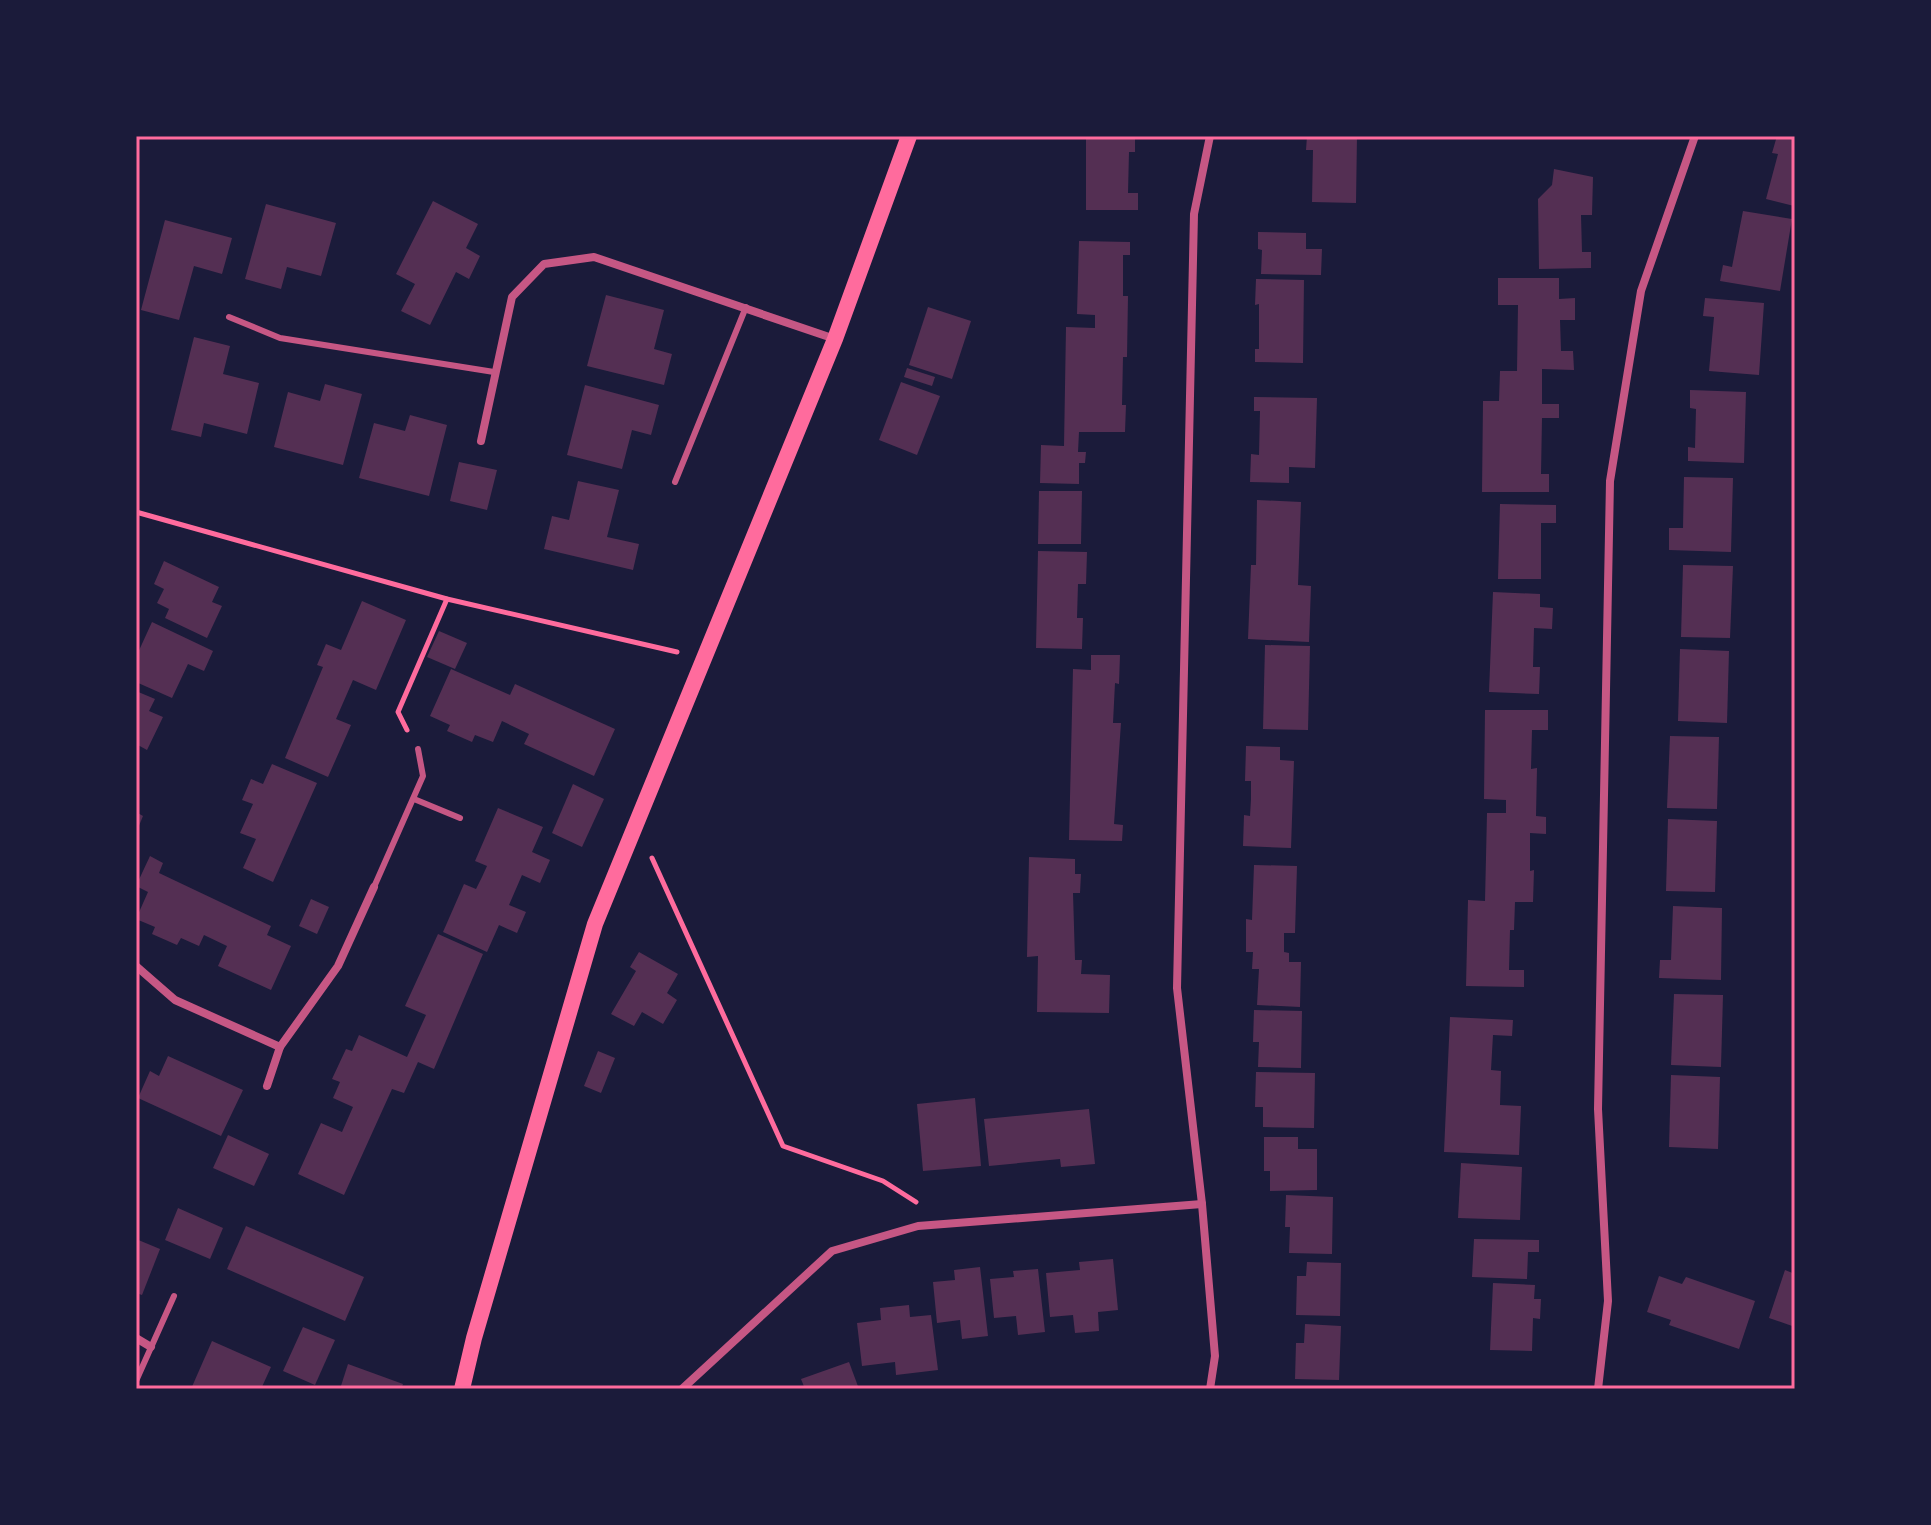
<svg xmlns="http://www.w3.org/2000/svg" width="1931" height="1525" font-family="Inter,sans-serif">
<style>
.building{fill:#542f53}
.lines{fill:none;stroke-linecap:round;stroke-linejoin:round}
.path{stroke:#ff6b9d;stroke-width:5}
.service{stroke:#c65784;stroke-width:6}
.minor{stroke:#c65784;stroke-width:8}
.secondary{stroke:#ff6b9d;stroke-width:16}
.neatline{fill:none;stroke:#ff6b9d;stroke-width:3}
</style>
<rect width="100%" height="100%" fill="#1b1b3a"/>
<g class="building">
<polygon points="1086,136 1135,136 1135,152 1129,152 1128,193 1138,193 1138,210 1086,210"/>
<polygon points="1307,136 1357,136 1356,203 1312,202 1313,150 1306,150"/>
<polygon points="1777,136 1795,136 1794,206 1766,199 1778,154 1772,153"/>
<polygon points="1554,169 1593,177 1592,215 1581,215 1582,252 1591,252 1591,268 1539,269 1538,199 1552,185"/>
<polygon points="433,201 478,224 466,248 480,256 469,279 456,272 430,325 401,311 415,284 396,274"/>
<polygon points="266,204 336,223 321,276 287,267 281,289 245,279"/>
<polygon points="1743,211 1792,219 1780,291 1720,281 1723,265 1732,267"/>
<polygon points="165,220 232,238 222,274 194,266 179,320 141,310"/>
<polygon points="1258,232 1306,233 1306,249 1322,249 1321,275 1261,274 1262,250 1258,249"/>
<polygon points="1079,241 1130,242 1130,255 1123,255 1123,296 1128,296 1127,357 1123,357 1122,405 1126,405 1125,432 1079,432 1078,452 1086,452 1085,463 1079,463 1079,484 1040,483 1041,445 1064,446 1066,327 1095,328 1095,315 1077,314"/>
<polygon points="1498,278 1559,278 1559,299 1575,298 1575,320 1560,320 1561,351 1573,351 1574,370 1542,369 1542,404 1559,404 1559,418 1542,418 1541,474 1549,474 1549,492 1482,492 1483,401 1499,401 1500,371 1517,371 1518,305 1498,305"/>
<polygon points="1256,279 1304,280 1303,363 1255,362 1255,349 1259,349 1259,304 1255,305"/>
<polygon points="606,295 664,310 654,349 672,354 664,385 587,366"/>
<polygon points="1705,298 1764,303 1759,375 1709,371 1714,317 1703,316"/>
<polygon points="928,307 971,321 952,379 909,365"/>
<polygon points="194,337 230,346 223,374 259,383 247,434 204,423 201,437 171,430"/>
<polygon points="907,368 935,377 932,386 904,377"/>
<polygon points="901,382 940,396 917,455 879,440"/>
<polygon points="325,384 362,394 343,465 274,447 288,392 320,401"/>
<polygon points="585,385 659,405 651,435 632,430 622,469 567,455"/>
<polygon points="1690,390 1746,392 1744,463 1688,461 1688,447 1695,448 1696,409 1690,408"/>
<polygon points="1254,397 1317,398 1315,468 1289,467 1289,483 1250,482 1251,454 1259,455 1260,411 1254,411"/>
<polygon points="410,415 447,425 429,496 359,478 374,423 405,431"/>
<polygon points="459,462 497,470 487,510 450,501"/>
<polygon points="1684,477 1733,478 1731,552 1669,550 1669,528 1683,528"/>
<polygon points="578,481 619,490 607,537 639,544 633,570 544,549 552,516 569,520"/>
<polygon points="1039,491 1082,491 1081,544 1038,544"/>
<polygon points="1257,500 1301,502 1298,585 1311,586 1309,642 1248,639 1251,565 1256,565"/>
<polygon points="1500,504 1556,505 1556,523 1541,523 1541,579 1498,579"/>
<polygon points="1038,551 1087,552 1086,584 1078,584 1077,618 1083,618 1082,649 1036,648"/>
<polygon points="164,561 219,587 212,602 222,606 207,638 165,618 169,609 157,603 164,589 154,584"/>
<polygon points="1683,565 1733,566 1730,638 1681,637"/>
<polygon points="1493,592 1540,594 1540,607 1553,608 1552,629 1534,628 1533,667 1540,667 1539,694 1489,692"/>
<polygon points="362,601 406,620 376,690 353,680 336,719 351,725 328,777 285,758 323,667 317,665 326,644 341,650"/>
<polygon points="152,622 213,651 204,671 188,664 172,698 136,682 136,657"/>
<polygon points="439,631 467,643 455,669 427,657"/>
<polygon points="1265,645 1310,646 1308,730 1263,729"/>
<polygon points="1680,649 1729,651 1727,723 1678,721"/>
<polygon points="1091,655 1120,655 1119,684 1115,683 1113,723 1121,723 1114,824 1123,825 1122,841 1069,840 1073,669 1091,670"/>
<polygon points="451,669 510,695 515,684 615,729 594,776 524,744 529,734 502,721 493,742 475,735 472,742 447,731 450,725 430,716"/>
<polygon points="136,691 155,699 149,711 163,717 147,750 136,744"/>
<polygon points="1485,710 1548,710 1548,730 1532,730 1531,769 1537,768 1536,816 1546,817 1546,834 1530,833 1530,871 1534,870 1533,902 1515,902 1514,930 1510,930 1509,970 1524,970 1524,987 1466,986 1468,900 1485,901 1487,813 1506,813 1506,800 1484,799"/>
<polygon points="1670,736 1719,737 1717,809 1667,808"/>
<polygon points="1246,746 1280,747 1280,760 1294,761 1291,848 1243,846 1244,815 1250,816 1251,799 1251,781 1245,781"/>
<polygon points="272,764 317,783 273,882 243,868 256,839 240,833 253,804 242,800 251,779 263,784"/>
<polygon points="573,784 604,799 582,847 552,833"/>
<polygon points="498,808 543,827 532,852 550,860 540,883 522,875 509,905 526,912 517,933 499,925 487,952 443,932 464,884 476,889 482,877 487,866 475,861"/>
<polygon points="136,812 143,816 136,833"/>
<polygon points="1668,819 1717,821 1715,892 1666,891"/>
<polygon points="150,856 163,863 159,873 271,926 267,935 291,946 271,990 218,966 227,946 204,935 199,946 181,938 177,945 152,934 155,927 136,919 148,892 136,886"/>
<polygon points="1029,857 1075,859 1075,874 1081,874 1080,893 1073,893 1075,960 1082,960 1081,974 1110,975 1109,1013 1037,1012 1038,956 1027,957"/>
<polygon points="1254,865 1297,866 1295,933 1284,933 1284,952 1289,953 1289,962 1301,962 1300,1007 1257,1005 1259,969 1252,969 1253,952 1246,952 1246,919 1252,920"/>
<polygon points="311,899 329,907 317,934 299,926"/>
<polygon points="1673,906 1722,908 1721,980 1659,978 1660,960 1671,960"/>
<polygon points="438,934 483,954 434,1069 418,1062 404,1093 392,1089 344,1195 298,1174 321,1123 342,1132 353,1107 333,1098 340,1082 332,1079 346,1049 352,1051 359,1035 407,1057 426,1015 405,1006"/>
<polygon points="639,952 678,974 667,993 677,1000 663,1024 642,1012 634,1026 611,1014 636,971 630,967"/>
<polygon points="1674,994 1723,995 1721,1067 1671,1065"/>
<polygon points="1254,1010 1302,1011 1301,1068 1258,1067 1259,1042 1253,1042"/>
<polygon points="1450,1017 1513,1020 1512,1036 1493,1035 1491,1070 1501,1071 1500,1105 1521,1106 1519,1155 1444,1152"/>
<polygon points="598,1051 615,1058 601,1093 584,1086"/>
<polygon points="168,1056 243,1090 221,1136 138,1098 150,1071 159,1076"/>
<polygon points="1256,1072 1315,1073 1314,1128 1263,1127 1263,1107 1255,1107"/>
<polygon points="1671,1075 1720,1077 1718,1149 1669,1147"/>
<polygon points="975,1098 981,1166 923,1171 917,1104"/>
<polygon points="1089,1109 1095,1164 1061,1167 1060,1159 989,1166 984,1119"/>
<polygon points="228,1135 269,1154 254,1186 213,1168"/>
<polygon points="1264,1137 1298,1137 1298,1149 1317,1149 1317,1190 1270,1191 1270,1171 1264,1171"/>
<polygon points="1461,1163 1522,1167 1520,1220 1458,1218"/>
<polygon points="1286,1195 1333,1197 1332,1254 1289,1253 1290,1227 1285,1227"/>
<polygon points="178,1208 223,1228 210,1259 165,1240"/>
<polygon points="246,1226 364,1277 345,1321 227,1269"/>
<polygon points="136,1239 160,1249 142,1295 136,1293"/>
<polygon points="1474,1239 1539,1240 1539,1252 1528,1252 1527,1279 1472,1277"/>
<polygon points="1113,1259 1118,1310 1098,1312 1099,1331 1075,1333 1073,1315 1050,1317 1046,1273 1080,1270 1079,1262"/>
<polygon points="1307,1262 1341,1263 1340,1316 1296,1315 1297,1276 1306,1276"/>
<polygon points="980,1267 988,1336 962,1339 960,1320 937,1323 933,1282 955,1280 954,1270"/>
<polygon points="1038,1269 1045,1332 1018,1335 1016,1316 994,1318 990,1279 1014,1277 1013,1271"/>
<polygon points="1785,1270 1795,1274 1795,1327 1769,1318"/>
<polygon points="1659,1276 1682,1284 1686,1277 1755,1301 1739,1349 1669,1325 1671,1320 1647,1312"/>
<polygon points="1493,1283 1535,1285 1534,1299 1541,1299 1540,1319 1533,1318 1532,1351 1490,1350"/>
<polygon points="909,1305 910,1317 931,1315 938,1370 896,1375 895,1362 862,1366 857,1323 881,1320 880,1308"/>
<polygon points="1305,1324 1341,1326 1339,1380 1295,1379 1296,1343 1304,1343"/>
<polygon points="303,1327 335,1340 315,1385 283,1371"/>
<polygon points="212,1341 271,1367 261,1389 191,1389"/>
<polygon points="849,1362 859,1389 805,1389 801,1379"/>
<polygon points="348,1364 403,1384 401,1389 340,1389"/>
</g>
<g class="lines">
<g class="path">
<polyline points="136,512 447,599 677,652"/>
<polyline points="407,730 398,712 447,599"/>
<polyline points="652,858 783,1146 883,1181 916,1202"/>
</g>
<g class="service">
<polyline points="229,317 280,338 494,372"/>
<polyline points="675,482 746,307"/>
<polyline points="414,799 460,818"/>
<polyline points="374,887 423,776 418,749"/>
<polyline points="136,1381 174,1296"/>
</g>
<g class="minor">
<polyline points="1210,136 1194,214 1177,988 1202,1204 1215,1356 1210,1389"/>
<polyline points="481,441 512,297 544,264 594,257 835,339"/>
<polyline points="136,966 175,1000 280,1047"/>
<polyline points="267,1086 280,1047 338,966 374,887"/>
<polyline points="136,1338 151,1347"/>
<polyline points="682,1389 832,1251 918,1226 1202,1204"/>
<polyline points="1598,1389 1608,1301 1598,1109 1610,481 1641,291 1695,136"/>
</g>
<polyline class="secondary" points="462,1389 474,1338 595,924 835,339 909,136"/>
</g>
<rect width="1931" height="1525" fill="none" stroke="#1b1b3a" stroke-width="276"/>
<rect x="138" y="138" width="1655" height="1249" class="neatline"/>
</svg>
